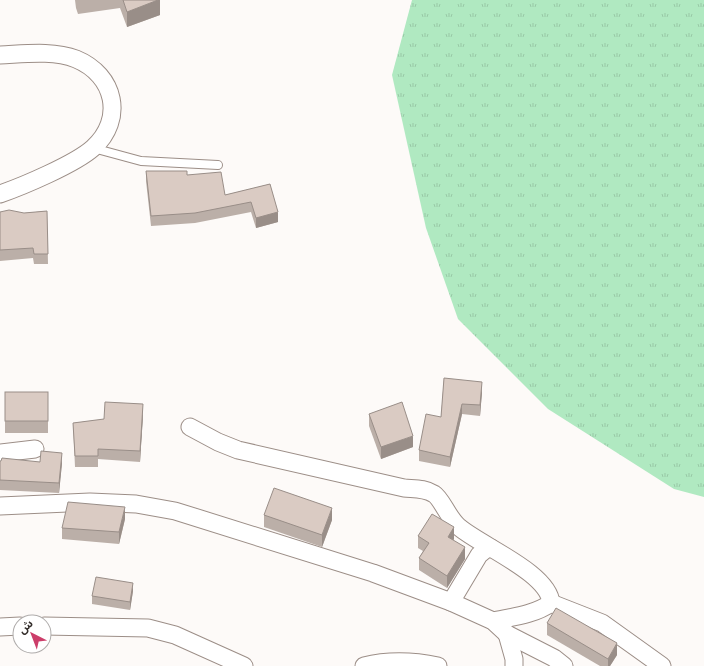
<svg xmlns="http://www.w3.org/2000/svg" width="704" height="666" font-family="'Zilla Slab','Noto Sans Arabic',serif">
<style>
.grass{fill:url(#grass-tufts)}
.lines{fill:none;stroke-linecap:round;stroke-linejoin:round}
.service-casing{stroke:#9c8e87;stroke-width:10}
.minor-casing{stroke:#9c8e87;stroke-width:19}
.service{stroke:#fff;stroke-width:8}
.minor{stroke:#fff;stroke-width:17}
.wall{fill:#bbafa8}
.shaded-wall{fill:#998e88}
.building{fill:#dacbc3;stroke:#998e88}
</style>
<defs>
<pattern id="grass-tufts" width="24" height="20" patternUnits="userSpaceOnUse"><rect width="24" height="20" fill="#b0e9c1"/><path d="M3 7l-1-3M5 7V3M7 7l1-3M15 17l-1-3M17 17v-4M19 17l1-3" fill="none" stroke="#98c8a6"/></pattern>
</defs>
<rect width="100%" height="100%" fill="#fdfaf8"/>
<polygon class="grass" points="412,0 704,0 704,497 674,489 548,409 458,319 426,228 392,75"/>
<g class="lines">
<defs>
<polyline id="service" points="93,148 141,161 218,165"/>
<g id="minor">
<path d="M0,55C24,54 53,50 76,59C115,75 125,119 93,148C75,164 23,186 0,194"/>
<path d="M190,427L218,442L238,450L404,488C414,489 425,488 434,494C442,499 448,518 459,527C481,546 549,573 551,603C534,615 512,617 493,621"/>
<polyline points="0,453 35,449"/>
<polyline points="0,506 90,502 136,504 175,511 373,573 451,602 493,621 507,634 554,658 564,666"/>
<polyline points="451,602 479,555 485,550 491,548"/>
<polyline points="551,603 602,623 662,666"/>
<polyline points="44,626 148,628 175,635 244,666"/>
<polyline points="0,627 20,626"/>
<polyline points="507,634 514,659 514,666"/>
<path d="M364,666C388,660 414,661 438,666"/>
</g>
</defs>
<use href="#service" class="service-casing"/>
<use href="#minor" class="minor-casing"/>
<use href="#service" class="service"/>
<use href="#minor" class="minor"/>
</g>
<g class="wall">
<polygon points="75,0 160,0 160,15 127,27 120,8 78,14 76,8"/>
<polygon points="146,171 225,195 270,184 278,222 256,228 251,212 195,223 151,226 146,181"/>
<polygon points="47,211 48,264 34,264 33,258 0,261 0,212 24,213"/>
<polygon points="444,378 482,392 480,416 462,414 450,467 419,461 419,450 441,417"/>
<rect x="5" y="392" width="43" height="41"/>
<polygon points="369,414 413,447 381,459 369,426"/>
<polygon points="143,415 140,462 98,459 98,467 75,467 73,423"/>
<polygon points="0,461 40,462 62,463 59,493 0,490"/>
<polygon points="264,515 332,520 322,547 264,527"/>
<polygon points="125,519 119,544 62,539 62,528"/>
<polygon points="418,536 454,539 453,540 465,559 447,588 419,570 419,558 423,551 418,548"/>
<polygon points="133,591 130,610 92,604 92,596"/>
<polygon points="547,623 617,655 610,666 600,666 547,635"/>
</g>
<g class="shaded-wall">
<polygon points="158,0 160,0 160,15 127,27 127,12"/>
<polygon points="278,212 278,222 256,228 256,218"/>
<polygon points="482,382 482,392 480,416 480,405"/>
<polygon points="143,404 143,415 140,462 140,451"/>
<polygon points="462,404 462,414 450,467 450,457"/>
<polygon points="413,436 413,447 381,459 381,447"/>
<polygon points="62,453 62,463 59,493 59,483"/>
<polygon points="125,507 125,519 119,544 119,532"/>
<polygon points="332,508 332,520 322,547 322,535"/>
<polygon points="454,527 454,539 448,549 448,537"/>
<polygon points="465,547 465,559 447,588 447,576"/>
<polygon points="133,583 133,591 130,610 130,602"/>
<polygon points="617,643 617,655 610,666 608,666 608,659"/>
</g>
<g class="building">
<polygon points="123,0 158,0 127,12"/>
<polygon points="146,171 187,171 187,175 221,172 225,195 270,184 278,212 256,218 251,202 195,213 151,216"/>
<polygon points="9,210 24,213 47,211 48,254 34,254 33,248 0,250 0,212"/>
<polygon points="444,378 482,382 480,405 462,404 450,457 419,450 426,414 441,417"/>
<rect x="5" y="392" width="43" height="29"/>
<polygon points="105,402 143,404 140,451 98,449 98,456 75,456 73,423 104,419"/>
<polygon points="402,402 413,436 381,447 369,414"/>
<polygon points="41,451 62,453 59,483 0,480 0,461 1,461 2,458 40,462"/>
<polygon points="274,488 332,508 322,535 264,515"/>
<polygon points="68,502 125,507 119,532 62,528"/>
<polygon points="432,514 454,527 448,537 465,547 447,576 419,558 429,543 418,536"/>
<polygon points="96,577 133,583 130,602 92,596"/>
<polygon points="556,608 617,643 608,659 547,623"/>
</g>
<g transform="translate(32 634) rotate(318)"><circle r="19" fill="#ffffff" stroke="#afacab"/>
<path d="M0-3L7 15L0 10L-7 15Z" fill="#cc3e6a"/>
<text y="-6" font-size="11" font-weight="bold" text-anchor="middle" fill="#36302d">ش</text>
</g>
</svg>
